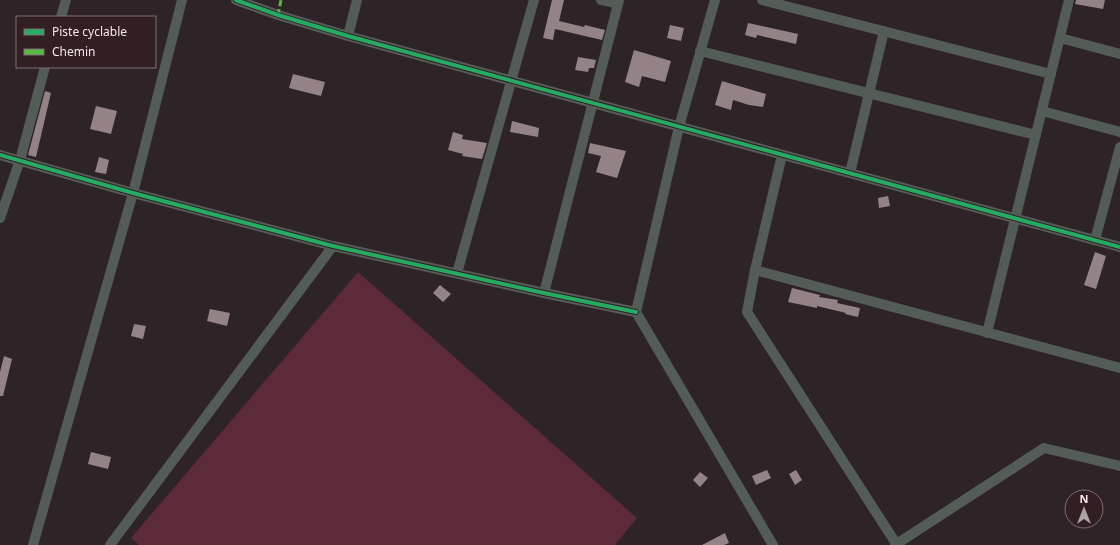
<svg xmlns="http://www.w3.org/2000/svg" width="1120" height="545" font-family="'Noto Sans',sans-serif">
<style>
.green{fill:#5c2a38}
.building{fill:#938387}
.lines{fill:none;stroke-linecap:round;stroke-linejoin:round}
.minor{stroke:#535c57;stroke-width:10}
.quiet{stroke:#58b947;stroke-width:3;stroke-dasharray:6 3;stroke-linecap:butt}
.cycleway-casing{stroke:#321f24;stroke-width:6}
.cycleway{stroke:#26ab63;stroke-width:4}
</style>
<rect width="100%" height="100%" fill="#2e2326"/>
<polygon class="green" points="358,272 637,518 615,545 139,545 131,538"/>
<g class="building">
<polygon points="552,0 564,0 559,21 584,27 585,25 605,30 602,40 555,29 553,40 543,38"/>
<polygon points="1076,0 1105,0 1103,9 1075,4"/>
<polygon points="748,23 798,34 796,44 757,35 756,38 745,35"/>
<polygon points="670,25 684,28 681,41 667,38"/>
<polygon points="634,50 671,61 665,82 642,76 639,87 625,82"/>
<polygon points="578,57 596,60 594,68 589,68 588,72 575,70"/>
<polygon points="293,74 325,82 321,96 289,88"/>
<polygon points="722,81 766,94 763,107 749,105 733,100 731,110 715,105"/>
<polygon points="45,91 51,93 36,157 28,155"/>
<polygon points="96,106 117,111 111,134 90,129"/>
<polygon points="512,121 539,128 538,137 510,132"/>
<polygon points="453,132 463,135 462,139 487,143 482,159 462,156 463,154 448,150"/>
<polygon points="590,143 626,151 617,178 596,172 601,156 588,153"/>
<polygon points="99,157 109,160 106,174 95,172"/>
<polygon points="888,196 890,206 879,208 878,198"/>
<polygon points="1095,252 1106,256 1096,289 1084,285"/>
<polygon points="440,285 451,294 443,302 433,293"/>
<polygon points="792,288 820,295 819,297 838,300 837,303 860,308 858,317 845,314 846,313 817,306 817,308 788,302"/>
<polygon points="210,309 230,313 227,326 207,321"/>
<polygon points="134,324 146,326 143,339 131,336"/>
<polygon points="4,356 12,359 3,396 0,396 0,372"/>
<polygon points="91,452 111,457 108,469 88,464"/>
<polygon points="767,470 771,478 756,485 752,476"/>
<polygon points="796,470 802,480 795,485 789,474"/>
<polygon points="700,472 708,478 700,487 693,480"/>
<polygon points="725,533 729,543 724,545 702,545"/>
</g>
<g class="lines">
<g class="minor">
<polyline points="236,0 278,15 348,36 1120,247"/>
<polyline points="601,0 618,4"/>
<polyline points="715,0 679,127 636,312 773,545"/>
<polyline points="762,0 1051,74"/>
<polyline points="61,17 66,0"/>
<polyline points="348,36 357,0"/>
<polyline points="1060,38 1120,54"/>
<polyline points="700,51 1036,135"/>
<polyline points="1042,111 1120,132"/>
<polyline points="0,155 133,193 333,246 544,293 636,312"/>
<polyline points="782,155 755,270 747,312 897,545"/>
<polyline points="850,173 884,31"/>
<polyline points="0,218 20,160 45,67"/>
<polyline points="1095,240 1120,147"/>
<polyline points="755,270 1120,368"/>
<polyline points="457,273 534,0"/>
<polyline points="544,293 619,0"/>
<polyline points="987,333 1069,0"/>
<polyline points="33,545 133,193 182,0"/>
<polyline points="110,545 333,246"/>
<polyline points="895,545 1044,448 1120,466"/>
</g>
<polyline class="quiet" points="278,15 281,0"/>
<defs>
<g id="cycleway">
<polyline points="236,0 278,15 348,36 1120,247"/>
<polyline points="0,155 133,193 333,246 544,293 636,312"/>
</g>
</defs>
<use href="#cycleway" class="cycleway-casing"/>
<use href="#cycleway" class="cycleway"/>
</g>
<rect x="16" y="16" width="140" height="52" fill="#321f24" stroke="#806f73"/>
<rect x="24" y="29" width="20" height="6" fill="#26ab63" stroke="#806f73"/>
<text x="52" y="36" font-size="12" fill="#f4e6e9">Piste cyclable</text>
<rect x="24" y="49" width="20" height="6" fill="#58b947" stroke="#806f73"/>
<text x="52" y="56" font-size="12" fill="#f4e6e9">Chemin</text>
<g transform="translate(1084 509)"><circle r="19" fill="#321f24" stroke="#806f73"/>
<path d="M0-3L7 15L0 10L-7 15Z" fill="#afa2a5"/>
<text y="-6" font-size="11" font-weight="bold" text-anchor="middle" fill="#f4e6e9">N</text>
</g>
</svg>
